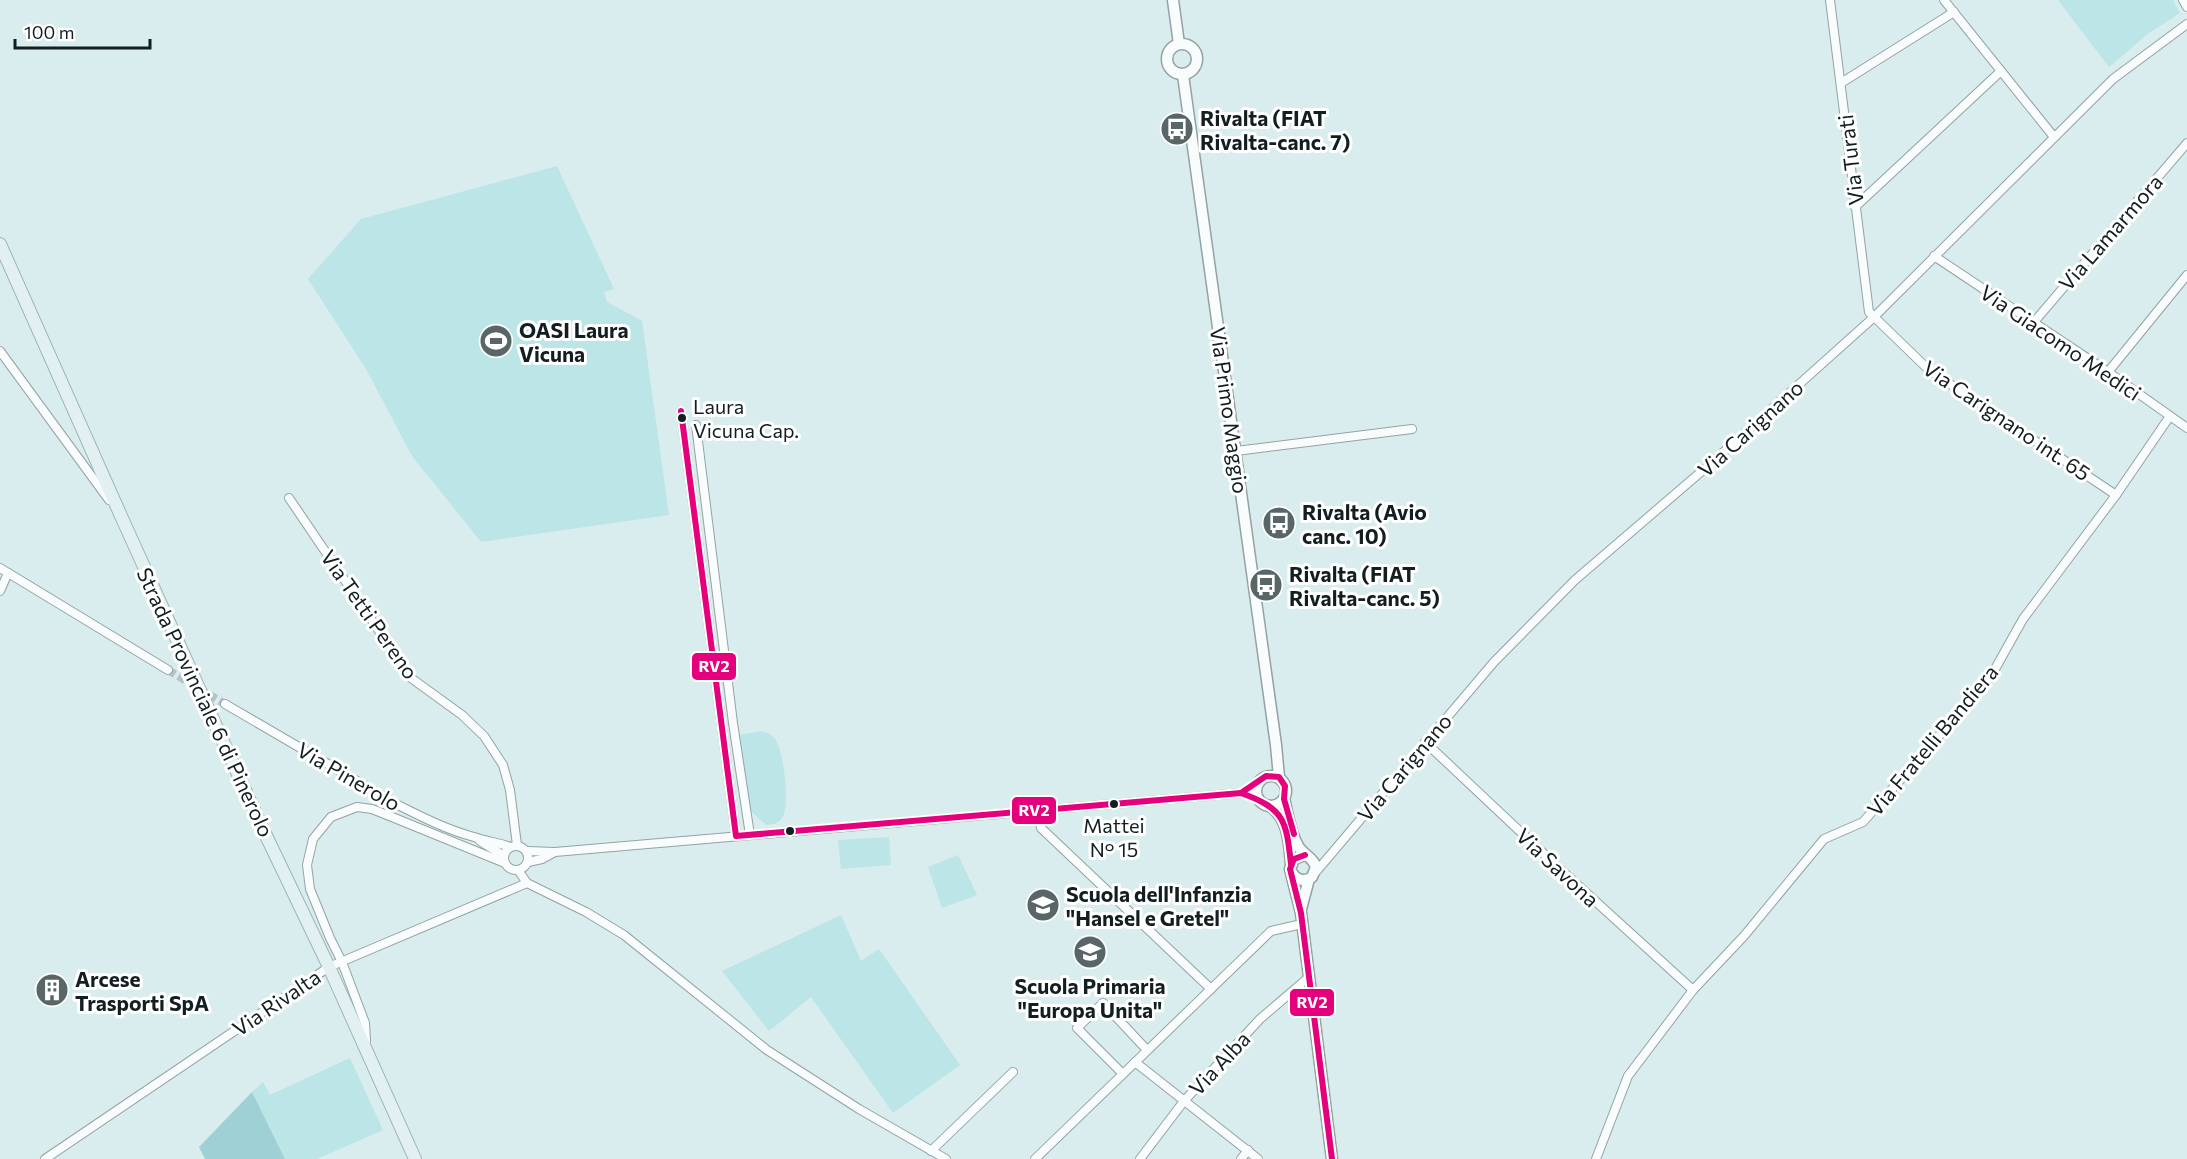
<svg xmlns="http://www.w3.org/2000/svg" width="2187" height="1159" font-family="Commissioner,sans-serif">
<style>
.green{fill:#bce5e8}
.forest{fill:#9fd0d5}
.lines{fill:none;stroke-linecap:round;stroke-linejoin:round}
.street-tunnel{stroke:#b1c3c5;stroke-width:8;stroke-dasharray:8 4;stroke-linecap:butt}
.street-casing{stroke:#94a2a4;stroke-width:10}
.secondary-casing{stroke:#94a2a4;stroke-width:13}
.primary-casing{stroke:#9bb6b8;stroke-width:14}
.street{stroke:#f9fcfc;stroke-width:8}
.secondary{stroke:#f9fcfc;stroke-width:10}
.primary{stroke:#e3f0f1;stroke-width:12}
.bus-1-casing{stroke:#fff;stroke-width:10}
.bus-1{stroke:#e5007d;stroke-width:6}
.bus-dot{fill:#121e20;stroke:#fff;stroke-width:2}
.labels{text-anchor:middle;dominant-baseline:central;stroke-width:6;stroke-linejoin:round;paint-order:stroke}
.bus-label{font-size:20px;fill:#121e20;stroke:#fff;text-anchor:start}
.poi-label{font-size:21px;font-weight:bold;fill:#121e20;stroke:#fff;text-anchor:start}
.street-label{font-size:21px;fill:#121e20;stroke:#fff}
.line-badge{stroke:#fff;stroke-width:2}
.badge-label{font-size:16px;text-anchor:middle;font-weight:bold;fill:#fff}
</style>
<rect width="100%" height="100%" fill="#d9ecee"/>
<g class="green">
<polygon points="2058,0 2173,0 2180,13 2149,33 2109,67"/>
<polygon points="557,166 614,289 604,292 607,302 642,321 669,515 481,542 412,456 366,369 308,279 361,219"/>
<path d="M761,731C769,733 775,736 778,745C784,757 790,808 782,818C778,824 773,824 766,825L749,809L739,735Z"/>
<polygon points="889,837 891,865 841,869 838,840"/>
<polygon points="958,855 977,895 942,908 928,867"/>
<polygon points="841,915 861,961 879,949 960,1065 893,1113 811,997 769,1031 722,971"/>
<polygon points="350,1058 383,1130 317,1159 285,1159 252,1092 263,1082 270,1095"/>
</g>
<polygon class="forest" points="252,1092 285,1159 205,1159 199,1147"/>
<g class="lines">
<polyline class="street-tunnel" points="168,670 225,704"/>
<defs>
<g id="street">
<polyline points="1830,0 1869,312 1929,370 2116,495"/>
<polyline points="1944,0 2054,137"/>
<polyline points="2183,0 2187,7"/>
<polyline points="1841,83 1954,12"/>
<polyline points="1855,207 2001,71"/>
<polyline points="1934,256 2108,372 2187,428"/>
<polyline points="2034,322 2187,143"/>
<polyline points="0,351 109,500"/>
<polyline points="2108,372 2187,275"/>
<polyline points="681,411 736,836"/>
<polyline points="696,425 733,723 750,835"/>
<polyline points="1236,451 1412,429"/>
<polyline points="289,498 411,678 462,715 484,736 503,765 510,790 517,845"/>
<polyline points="0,568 168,670"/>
<polyline points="0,591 8,573"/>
<path d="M225,704L400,806C424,818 448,830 474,837C486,841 499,843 511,847"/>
<polyline points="1425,742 1560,869 1693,990"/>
<polyline points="1241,793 1258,783"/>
<polyline points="1038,811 1041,828 1211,989"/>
<polyline points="480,841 504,856"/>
<circle cx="516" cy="858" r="12"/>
<polyline points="527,851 555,852 1241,793 1257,798"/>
<polyline points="528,862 542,859 553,853"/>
<polyline points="518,870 527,883 586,912 624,935 767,1050 859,1109 946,1159"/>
<polyline points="1315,873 1494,662 1575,580 1709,465 1873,318 2113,79 2187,24"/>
<polyline points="366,1041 365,1023 342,962 330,938 310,889 307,865 313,839 331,817 357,807 372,809 392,817 505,863"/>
<polyline points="1135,1062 1258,1159"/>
<polyline points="1123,1074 1077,1028 1103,1003 1147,1050"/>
<polyline points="931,1151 1013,1072"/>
<polyline points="45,1159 329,967 527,883"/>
<polyline points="1035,1159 1271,931 1302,924"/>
<polyline points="1140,1159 1184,1101 1260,1019 1309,977"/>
<polyline points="1241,1159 1248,1150"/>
<polyline points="1596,1159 1628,1076 1693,990 1744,936 1824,839 1863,822 1990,678 2023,619 2116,495 2170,416"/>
</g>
<g id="secondary">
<polyline points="1173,0 1179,44"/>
<circle cx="1182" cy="59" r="15"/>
<polyline points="1183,75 1276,745 1279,777"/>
<circle cx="1271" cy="791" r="15"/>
<path d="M1284,799C1288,814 1290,832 1298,846C1303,855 1313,857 1316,867L1312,877C1305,882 1297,881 1292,873"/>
<path d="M1270,806C1289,820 1289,843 1291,864"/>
<polyline points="1305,855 1294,859 1290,869 1301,913 1332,1159"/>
<polyline points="1301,909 1309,879"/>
</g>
<polyline id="primary" points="0,244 121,516 260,823 329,967 415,1159"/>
</defs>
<use href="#street" class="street-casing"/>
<use href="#secondary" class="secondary-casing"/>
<use href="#primary" class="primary-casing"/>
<use href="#street" class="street"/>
<use href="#secondary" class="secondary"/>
<use href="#primary" class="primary"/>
<defs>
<g id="bus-1">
<path d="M681,411L736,836L1241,793C1285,809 1286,820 1291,864"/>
<polyline points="1241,793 1266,776 1279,777 1285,786 1284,799 1294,834"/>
<polyline points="1305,855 1294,859 1290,869 1301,913 1332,1159"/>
</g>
</defs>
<use href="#bus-1" class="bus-1-casing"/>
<use href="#bus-1" class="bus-1"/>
</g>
<defs>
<symbol id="bus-disc" viewBox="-11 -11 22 22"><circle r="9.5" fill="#586668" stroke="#fff"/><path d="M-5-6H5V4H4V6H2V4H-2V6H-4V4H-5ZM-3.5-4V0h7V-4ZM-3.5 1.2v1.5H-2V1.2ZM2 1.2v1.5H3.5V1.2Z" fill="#fff"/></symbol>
<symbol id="stadium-disc" viewBox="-11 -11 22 22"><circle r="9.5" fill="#586668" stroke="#fff"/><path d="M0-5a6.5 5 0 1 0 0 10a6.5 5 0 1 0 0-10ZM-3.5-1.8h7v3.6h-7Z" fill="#fff"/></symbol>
<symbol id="school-disc" viewBox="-11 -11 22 22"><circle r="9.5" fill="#586668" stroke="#fff"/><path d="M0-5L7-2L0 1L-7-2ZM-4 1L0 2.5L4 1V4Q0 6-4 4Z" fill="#fff"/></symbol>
<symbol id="building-disc" viewBox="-11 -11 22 22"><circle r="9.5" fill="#586668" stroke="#fff"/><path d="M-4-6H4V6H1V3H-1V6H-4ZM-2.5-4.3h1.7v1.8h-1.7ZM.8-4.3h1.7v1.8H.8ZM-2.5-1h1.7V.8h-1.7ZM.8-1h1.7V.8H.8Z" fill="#fff"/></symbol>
</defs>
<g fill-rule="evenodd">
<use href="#bus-disc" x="1158" y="110" width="38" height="38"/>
<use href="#stadium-disc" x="477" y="322" width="38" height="38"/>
<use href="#bus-disc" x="1260" y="504" width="38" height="38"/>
<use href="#bus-disc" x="1247" y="566" width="38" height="38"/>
<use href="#school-disc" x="1024" y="886" width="38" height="38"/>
<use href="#school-disc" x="1071" y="933" width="38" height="38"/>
<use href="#building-disc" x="33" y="971" width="38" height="38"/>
</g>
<g class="bus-dot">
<circle cx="682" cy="418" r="5"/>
<circle cx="1114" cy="804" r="5"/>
<circle cx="790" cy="831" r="5"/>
</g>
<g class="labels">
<g class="bus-label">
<text x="693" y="406">Laura<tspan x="693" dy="24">Vicuna Cap.</tspan></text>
<text x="1114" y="825" text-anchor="middle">Mattei<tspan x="1114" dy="24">N° 15</tspan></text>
</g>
<g class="poi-label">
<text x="1200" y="117">Rivalta (FIAT<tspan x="1200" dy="24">Rivalta-canc. 7)</tspan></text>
<text x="519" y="329">OASI Laura<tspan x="519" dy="24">Vicuna</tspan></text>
<text x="1302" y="511">Rivalta (Avio<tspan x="1302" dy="24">canc. 10)</tspan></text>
<text x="1289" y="573">Rivalta (FIAT<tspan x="1289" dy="24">Rivalta-canc. 5)</tspan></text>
<text x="1066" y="893">Scuola dell'Infanzia<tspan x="1066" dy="24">"Hansel e Gretel"</tspan></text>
<text x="75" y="978">Arcese<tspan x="75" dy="24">Trasporti SpA</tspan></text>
<text x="1090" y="985" text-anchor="middle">Scuola Primaria<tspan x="1090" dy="24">"Europa Unita"</tspan></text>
</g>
<g class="street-label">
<text transform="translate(1850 160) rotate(-97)">Via Turati</text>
<text transform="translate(2110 232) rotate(-49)">Via Lamarmora</text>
<text transform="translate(2061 342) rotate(34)">Via Giacomo Medici</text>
<text transform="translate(1230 410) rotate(82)">Via Primo Maggio</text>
<text transform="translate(2007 420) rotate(34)">Via Carignano int. 65</text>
<text transform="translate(1750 428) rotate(-42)">Via Carignano</text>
<text transform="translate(370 614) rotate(55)">Via Tetti Pereno</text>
<text transform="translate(206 702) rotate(65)">Strada Provinciale 6 di Pinerolo</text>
<text transform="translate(1932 740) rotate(-50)">Via Fratelli Bandiera</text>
<text transform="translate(1404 767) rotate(-50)">Via Carignano</text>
<text transform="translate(349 776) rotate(30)">Via Pinerolo</text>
<text transform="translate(1558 867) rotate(43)">Via Savona</text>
<text transform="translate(276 1002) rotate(-34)">Via Rivalta</text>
<text transform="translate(1219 1063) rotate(-47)">Via Alba</text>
</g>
</g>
<g class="line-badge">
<rect x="691" y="652" width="46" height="29" rx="6" fill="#e5007d"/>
<rect x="1011" y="796" width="46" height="29" rx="6" fill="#e5007d"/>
<rect x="1289" y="988" width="46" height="29" rx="6" fill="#e5007d"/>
</g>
<g class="badge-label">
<text x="714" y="672">RV2</text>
<text x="1034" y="816">RV2</text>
<text x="1312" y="1008">RV2</text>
</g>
<path d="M15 39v9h135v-9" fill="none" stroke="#121e20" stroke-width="3"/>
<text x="24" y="39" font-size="18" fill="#121e20" stroke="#ffffff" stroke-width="4.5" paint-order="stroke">100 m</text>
</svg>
